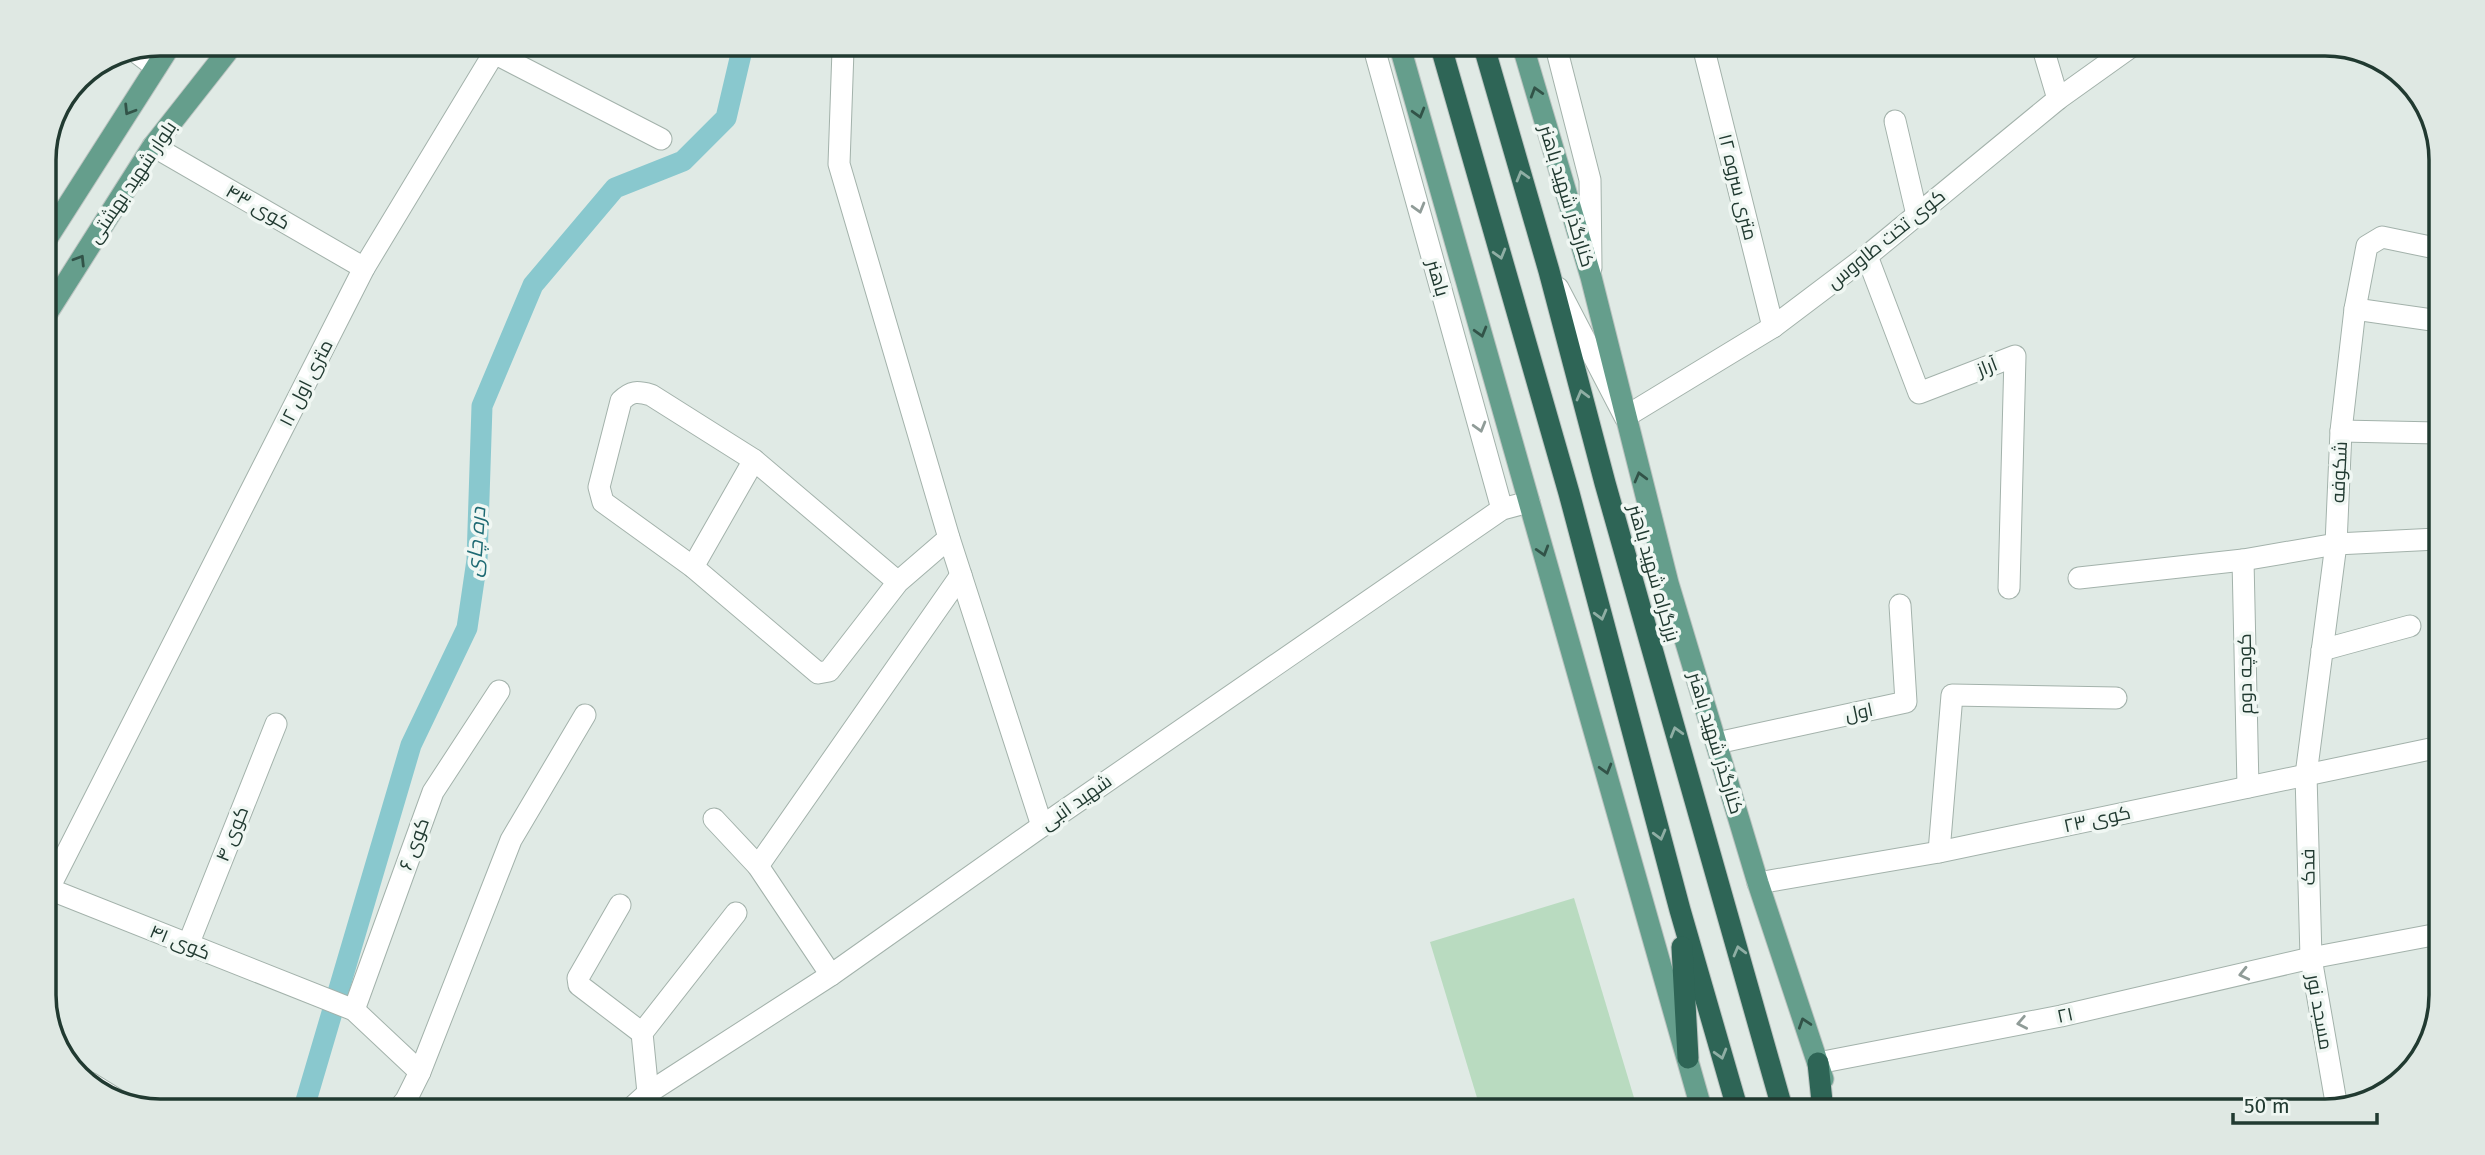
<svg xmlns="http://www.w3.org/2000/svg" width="2485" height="1155" font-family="'Fira Sans',Cairo,sans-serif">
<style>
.green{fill:#b9dbc0}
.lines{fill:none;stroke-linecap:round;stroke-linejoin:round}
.canal{stroke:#89c8ce;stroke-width:21}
.minor-casing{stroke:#a3b2ab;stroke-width:23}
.major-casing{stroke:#bcc4c1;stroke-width:23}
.highway-casing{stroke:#bcc4c1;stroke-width:23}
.minor{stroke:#fff;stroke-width:21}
.major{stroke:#659e8c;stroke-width:21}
.highway{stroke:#2e6556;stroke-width:21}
.oneway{stroke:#325348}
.oneway2{stroke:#8faea4}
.oneway3{stroke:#909c98}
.labels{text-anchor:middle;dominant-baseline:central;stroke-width:7;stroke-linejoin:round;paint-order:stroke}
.street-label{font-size:19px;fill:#213a31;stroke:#f0f7f3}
.water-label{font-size:21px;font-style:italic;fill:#1e6a73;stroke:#f0f7f3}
.rim{fill:none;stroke:#213a31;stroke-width:3.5}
</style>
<rect width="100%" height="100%" fill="#e0eae5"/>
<polygon class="green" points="1574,898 1638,1111 1481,1111 1430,942"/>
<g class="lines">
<polyline class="canal" points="303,1111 411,745 467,628 477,560 482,406 533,285 615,188 683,161 726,118 742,50"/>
<defs>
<g id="minor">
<polyline points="2042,45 2058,99"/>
<polyline points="1703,46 1773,327"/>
<polyline points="1556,47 1590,180 1591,268"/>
<polyline points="1374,48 1502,509"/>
<polyline points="843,50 839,164 949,538 1042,826"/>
<polyline points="136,52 156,67"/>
<polyline points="1895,121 1917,215"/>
<polyline points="153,146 364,268"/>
<polyline points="1867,256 1919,393 2015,356 2009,588"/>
<polyline points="1558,288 1625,417 1773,327 1867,256 2058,99 2135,44"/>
<polyline points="2355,309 2439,321"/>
<polyline points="2341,431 2438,433"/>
<polyline points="2243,560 2248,787"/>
<polyline points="693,567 754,460"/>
<polyline points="2079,578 2243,560 2336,544 2437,539"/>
<path d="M898,582L754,460L651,395C637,391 631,391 621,401L599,487L603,502L693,567L818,673L829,671L898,582L949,538"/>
<polyline points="2322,650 2410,626"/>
<polyline points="1717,743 1906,702 1900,605"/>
<polyline points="714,819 758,866 831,975"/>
<polyline points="1939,852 1952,695 2116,698"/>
<polyline points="758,866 961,575"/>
<polyline points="1758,883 1939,852 2435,748"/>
<polyline points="44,887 354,1010 420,1072"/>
<polyline points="44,898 364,268 494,53 661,139"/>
<polyline points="620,905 578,978 579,985 642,1033"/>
<polyline points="188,945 276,724"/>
<polyline points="354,1010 433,792 499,691"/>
<polyline points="1818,1063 2061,1016 2311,958 2433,935"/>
<polyline points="90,1083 124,1104"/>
<polyline points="648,1093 642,1033 736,913"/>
<polyline points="2337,1108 2311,958 2306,775 2336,544 2341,431 2355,309 2367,246 2382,237 2440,249"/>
<polyline points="397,1111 406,1100 420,1072 511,840 585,715"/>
<polyline points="628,1111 648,1093 831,975 1042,826 1502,509 1529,502"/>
</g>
<g id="major">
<polyline points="1400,47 1702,1111"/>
<polyline points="1523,47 1591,277 1668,583 1758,883 1823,1079"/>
<polyline points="44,243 166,52"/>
<polyline points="44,318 153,146 227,52"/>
</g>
<g id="highway">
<polyline points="1441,47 1569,493 1680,910 1738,1111"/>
<polyline points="1484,47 1549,271 1605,483 1783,1111"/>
<polyline points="1682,947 1688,1058"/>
<polyline points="1818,1063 1823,1111"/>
</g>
</defs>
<use href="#minor" class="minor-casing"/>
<use href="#major" class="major-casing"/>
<use href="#highway" class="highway-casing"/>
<use href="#minor" class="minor"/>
<use href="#major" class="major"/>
<use href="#highway" class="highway"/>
</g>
<defs><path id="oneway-chevron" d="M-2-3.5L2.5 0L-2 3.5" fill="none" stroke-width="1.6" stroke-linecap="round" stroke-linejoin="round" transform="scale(1.75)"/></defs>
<g class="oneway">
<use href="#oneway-chevron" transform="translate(1536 92) rotate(-107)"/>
<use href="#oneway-chevron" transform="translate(129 110) rotate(122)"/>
<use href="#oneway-chevron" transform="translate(1419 113) rotate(74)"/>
<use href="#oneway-chevron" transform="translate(80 260) rotate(-58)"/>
<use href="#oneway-chevron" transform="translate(1481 332) rotate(74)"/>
<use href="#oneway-chevron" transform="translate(1640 477) rotate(-105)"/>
<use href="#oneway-chevron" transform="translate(1543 551) rotate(73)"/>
<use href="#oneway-chevron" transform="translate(1606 769) rotate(74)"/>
<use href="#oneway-chevron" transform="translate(1804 1023) rotate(-108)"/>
</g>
<g class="oneway2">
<use href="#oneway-chevron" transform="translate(1522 176) rotate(-106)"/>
<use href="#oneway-chevron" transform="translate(1500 254) rotate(74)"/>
<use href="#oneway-chevron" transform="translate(1582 395) rotate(-105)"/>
<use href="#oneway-chevron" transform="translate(1601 615) rotate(75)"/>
<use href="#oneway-chevron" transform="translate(1676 732) rotate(-106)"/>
<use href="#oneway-chevron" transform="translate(1660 835) rotate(75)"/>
<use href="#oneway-chevron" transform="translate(1739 951) rotate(-105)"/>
<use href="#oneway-chevron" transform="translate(1721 1054) rotate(74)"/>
</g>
<g class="oneway3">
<use href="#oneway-chevron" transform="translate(1419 208) rotate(74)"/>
<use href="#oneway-chevron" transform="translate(1480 427) rotate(74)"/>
<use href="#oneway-chevron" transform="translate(2244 974) rotate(167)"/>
<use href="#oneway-chevron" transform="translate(2022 1023) rotate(169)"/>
</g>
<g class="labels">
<g class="street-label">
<text transform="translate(132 182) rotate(-56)">بلوار شهید بهشتی</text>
<text transform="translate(1738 187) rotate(76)">۱۲ متری سروه</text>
<text transform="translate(1567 196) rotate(73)">کنارگذر شهید باهنر</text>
<text transform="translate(258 207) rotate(30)">کوی ۴۳</text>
<text transform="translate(1886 239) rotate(-39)">کوی تخت طاووس</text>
<text transform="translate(1438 278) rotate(74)">باهنر</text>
<text transform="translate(1987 367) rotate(-21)">آراز</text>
<text transform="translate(306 383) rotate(-63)">۱۲ متری اول</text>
<text transform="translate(2339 472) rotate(-87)">شکوفه</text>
<text transform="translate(1654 573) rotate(74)">بزرگراه شهید باهنر</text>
<text transform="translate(2245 674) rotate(-91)">کوچه دوم</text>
<text transform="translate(1859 712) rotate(-12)">اول</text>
<text transform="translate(1716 743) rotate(73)">کنارگذر شهید باهنر</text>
<text transform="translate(1076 802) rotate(-35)">شهید انبی</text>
<text transform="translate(2097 819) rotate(-12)">کوی ۲۳</text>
<text transform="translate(232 834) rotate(-68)">کوی ۴</text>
<text transform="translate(414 844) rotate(-70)">کوی ۶</text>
<text transform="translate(2308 867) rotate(-91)">فدک</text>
<text transform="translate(180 942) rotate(22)">کوی ۴۱</text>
<text transform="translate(2320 1012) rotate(80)">مسجد نور</text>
<text transform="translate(2065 1015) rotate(-12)">۲۱</text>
</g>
<g class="water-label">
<text transform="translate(476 542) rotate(-86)">دره چای</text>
</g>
</g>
<path d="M0 0H2485V1155H0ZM160 56H2325A104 104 0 0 1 2429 160V995A104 104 0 0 1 2325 1099H160A104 104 0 0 1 56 995V160A104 104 0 0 1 160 56Z" fill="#dfe8e3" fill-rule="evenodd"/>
<path class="rim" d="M160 56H2325A104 104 0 0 1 2429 160V995A104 104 0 0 1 2325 1099H160A104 104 0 0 1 56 995V160A104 104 0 0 1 160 56Z"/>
<path d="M2233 1113v10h144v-10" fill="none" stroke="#213a31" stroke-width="3.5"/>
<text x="2244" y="1113" font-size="21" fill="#213a31" stroke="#f0f7f3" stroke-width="5" paint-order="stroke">50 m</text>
</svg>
